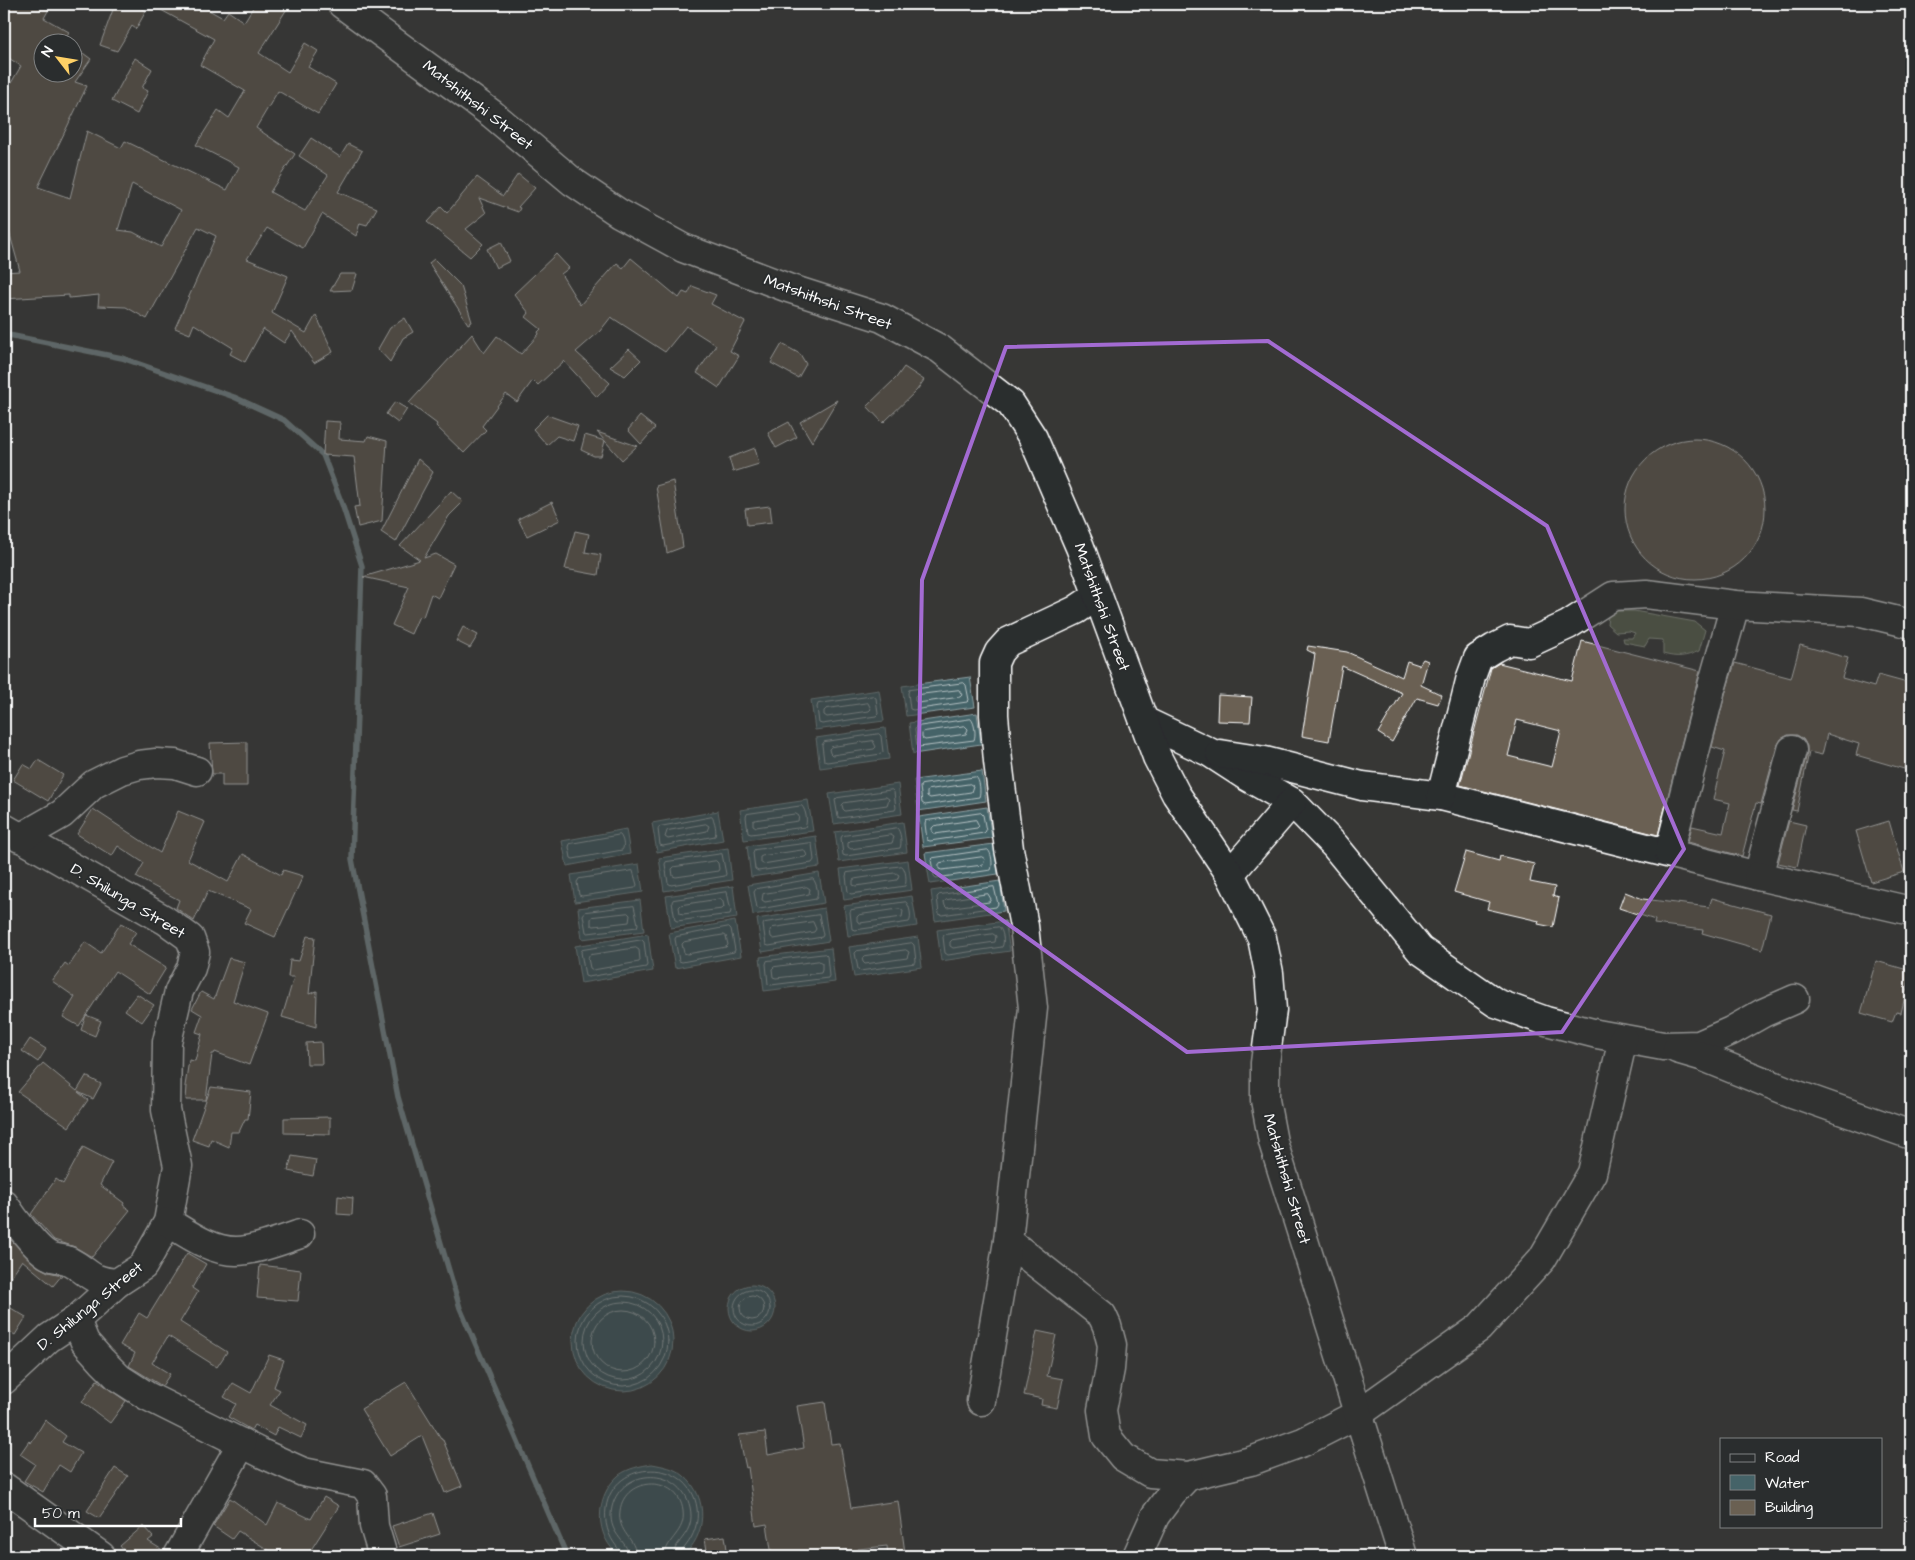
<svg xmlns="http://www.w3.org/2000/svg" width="1915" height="1560" font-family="'Architects Daughter',sans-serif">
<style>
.green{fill:#626c52;stroke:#b0b6a8}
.water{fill:#456368;stroke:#8fa1a4}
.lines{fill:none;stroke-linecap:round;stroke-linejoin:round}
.shore{stroke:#b5c1c3;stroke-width:1}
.stream{stroke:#8fa1a4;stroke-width:5.5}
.building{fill:#6a6052;stroke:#fff;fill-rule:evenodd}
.minor-casing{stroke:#fff;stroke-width:31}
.major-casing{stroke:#fff;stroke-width:31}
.minor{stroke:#2a2d2e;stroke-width:28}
.major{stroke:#2a2d2e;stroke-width:28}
.marked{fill:none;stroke:#a36bd2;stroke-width:4;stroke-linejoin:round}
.labels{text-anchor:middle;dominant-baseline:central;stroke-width:4;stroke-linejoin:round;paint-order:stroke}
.street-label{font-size:16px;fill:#fff;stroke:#2a2d2e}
</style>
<rect width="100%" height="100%" fill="#373735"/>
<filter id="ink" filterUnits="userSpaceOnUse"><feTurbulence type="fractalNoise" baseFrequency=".02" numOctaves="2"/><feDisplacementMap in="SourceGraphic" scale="10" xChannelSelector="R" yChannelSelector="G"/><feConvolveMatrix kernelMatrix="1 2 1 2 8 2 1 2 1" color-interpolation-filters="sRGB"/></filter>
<g filter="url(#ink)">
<path class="green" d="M1616,611H1634L1695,622L1705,630L1699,651C1686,657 1677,658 1663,654V640L1649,639L1645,646L1624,642L1623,638H1632L1635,633L1629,631L1616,632L1607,624L1608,616Z"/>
<g class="water">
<polygon points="970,677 975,707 906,716 902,686"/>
<polygon points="879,690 884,721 815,730 811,700"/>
<polygon points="977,713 981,744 913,754 909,723"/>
<polygon points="885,728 889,759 820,768 816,738"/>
<polygon points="982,771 986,801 918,811 914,780"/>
<polygon points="898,784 902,814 834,824 829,794"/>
<polygon points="808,800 813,831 744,840 740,810"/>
<polygon points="987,807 992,838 923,847 919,817"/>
<polygon points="718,811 723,840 657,852 652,823"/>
<polygon points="903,822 907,852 839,862 835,832"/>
<polygon points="626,829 630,854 567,866 562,841"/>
<polygon points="816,836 820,867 751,877 747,846"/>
<polygon points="994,844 998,874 930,884 925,853"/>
<polygon points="728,848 732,880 664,891 659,858"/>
<polygon points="908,860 912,890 844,900 840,869"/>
<polygon points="639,864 643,892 575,902 571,875"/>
<polygon points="819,873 824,903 753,915 748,885"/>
<polygon points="1000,881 1004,911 935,921 931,891"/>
<polygon points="733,886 737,918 671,928 666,896"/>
<polygon points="912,896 917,926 848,936 844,906"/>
<polygon points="640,900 644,931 582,939 578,908"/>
<polygon points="824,908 829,941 762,952 757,919"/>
<polygon points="735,921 741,956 675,968 669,933"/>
<polygon points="1005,921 1010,951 941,961 937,930"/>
<polygon points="648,934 653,971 581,983 575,946"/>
<polygon points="918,937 922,967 854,977 849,947"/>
<polygon points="831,948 835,982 764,991 760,957"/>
<circle cx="752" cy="1308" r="23"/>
<circle cx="623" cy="1341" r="50"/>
<path d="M652,1464C663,1466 675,1468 684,1476C709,1497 707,1537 682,1556H620C594,1537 594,1496 619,1475C629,1468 640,1466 652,1464Z"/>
</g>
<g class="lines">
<g class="shore">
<polygon points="964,683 966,685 969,700 967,702 913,710 910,709 908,693 909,690"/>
<polygon points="959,690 962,695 960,697 918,703 915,701 915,697 917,695"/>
<polygon points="873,696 876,698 878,714 876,716 822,724 819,723 817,707 818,704"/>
<polygon points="868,703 871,709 869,711 827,717 824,715 824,711 826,709"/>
<path d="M971,719C975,723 976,735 974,740L919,747L917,746L915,730L916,727Z"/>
<polygon points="965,726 968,729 966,734 925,740 922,738 922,734 923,732"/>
<polygon points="879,734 881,736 883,752 881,754 827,762 824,761 822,745 824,742"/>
<polygon points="873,741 876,747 874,749 832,755 830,753 829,749 831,747"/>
<path d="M976,777C980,780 981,792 979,797L925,805L922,803L920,787L921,785Z"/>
<polygon points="970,784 973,786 971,792 930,798 927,796 927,792 928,790"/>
<polygon points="892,790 894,792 896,808 895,810 840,818 838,817 835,800 837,798"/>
<polygon points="886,797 889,799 887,805 845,811 843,809 842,805 844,803"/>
<path d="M802,806C806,810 808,822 805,827L751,834L748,833L746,817L747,814Z"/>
<polygon points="981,813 983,815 986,831 984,833 930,841 927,840 925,824 926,821"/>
<polygon points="796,814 799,816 798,821 756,827 753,825 753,821 755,820"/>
<path d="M712,817C715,821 717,832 715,836L663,846L660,845L658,829L659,827Z"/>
<polygon points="976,820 979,826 977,828 935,834 932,832 932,828 934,826"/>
<polygon points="706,824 709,826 707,831 668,839 665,837 667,831"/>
<path d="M897,828C901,831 902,844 900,848L846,856L843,855L841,838L842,836Z"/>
<path d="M620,835C623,838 625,847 622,850L573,859L571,858L569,847L570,844Z"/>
<polygon points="891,835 894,837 892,843 851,849 848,847 848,843 850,841"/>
<polygon points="810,843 812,844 814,860 812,863 758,871 755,869 753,853 754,850"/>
<polygon points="804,850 807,855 805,857 763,864 760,862 760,857 762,856"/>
<path d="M988,850C992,853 993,865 991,870L936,878L934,876L931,860L933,858Z"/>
<polygon points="722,854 726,874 725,876 671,885 668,883 665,864 666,862"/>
<polygon points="982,857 985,859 983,865 942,870 939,869 939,865 940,863"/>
<polygon points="716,861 718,863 719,869 718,871 676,877 673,876 672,869 674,867"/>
<path d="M902,866C906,869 907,881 905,886L851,894L848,892L846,876L847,873Z"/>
<polygon points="633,871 637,885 635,888 582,896 579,895 577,882 579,879"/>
<polygon points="896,873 899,875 897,880 856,886 853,885 853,880 855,879"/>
<path d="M813,879C817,883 819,895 816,899L760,909L757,908L754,892L756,889Z"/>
<polygon points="807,887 810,889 809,894 765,902 762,900 763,894"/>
<polygon points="994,887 998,904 996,907 942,915 939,914 937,897 939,895"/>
<polygon points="727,892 731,911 730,914 677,921 675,920 672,902 673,900"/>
<polygon points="988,894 991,899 989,902 947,908 945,906 944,902 946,900"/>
<polygon points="721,899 723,902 724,907 722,909 683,914 680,913 679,907 681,905"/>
<path d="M906,902C910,906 912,918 909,922L855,930L852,929L850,912L851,910Z"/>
<polygon points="634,906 638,924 637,927 588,933 586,932 583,915 585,912"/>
<polygon points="900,909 903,911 902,917 860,923 857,921 857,917 859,915"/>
<polygon points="628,913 630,915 629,922 594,926 591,925 591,919 592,917"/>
<polygon points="819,915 823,935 822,937 769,946 766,945 763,925 764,923"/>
<polygon points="813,922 816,929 814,932 774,939 771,937 770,930 772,928"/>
<polygon points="729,927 731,929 735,950 734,952 682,962 679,961 675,939 676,937"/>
<path d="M999,927C1003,930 1005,942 1002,947L948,955L945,953L943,937L944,935Z"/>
<polygon points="993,934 996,936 995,942 953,948 950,946 950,942 952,940"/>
<polygon points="724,935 726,936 728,945 726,947 687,954 684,953 682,944 684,942"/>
<polygon points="642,940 644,942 647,965 646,967 588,977 585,976 581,952 582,950"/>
<polygon points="912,943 914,945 916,961 915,963 860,971 858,969 855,953 857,951"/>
<polygon points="636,948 639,950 640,960 639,962 593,970 590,968 588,958 590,955"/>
<polygon points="906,950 909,952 907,958 865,964 863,962 862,958 864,956"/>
<polygon points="825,954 827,956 829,976 828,978 771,985 768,984 766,964 767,961"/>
<polygon points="819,961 822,963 822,970 821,973 776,978 773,977 772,969 774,967"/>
<circle cx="752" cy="1308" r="18"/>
<circle cx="623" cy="1341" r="45"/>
<circle cx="752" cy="1308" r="12"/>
<circle cx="623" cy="1341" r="39"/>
<circle cx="623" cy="1341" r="31"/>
<path d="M623,1556C622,1551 620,1551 617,1547C608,1536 604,1522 606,1508C613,1458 690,1457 697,1508C699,1522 694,1536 685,1547C682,1551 680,1551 679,1556"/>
<path d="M629,1556C628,1540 606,1534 612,1507C622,1466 681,1467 690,1507C696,1534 674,1540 673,1556"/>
<path d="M636,1556C636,1538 617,1533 620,1511C624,1475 679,1475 683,1511C686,1533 666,1538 665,1556"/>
</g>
<polyline class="stream" points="4,334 122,358 234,397 284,420 323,455 342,504 362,566 352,859 398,1097 460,1308 567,1556"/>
</g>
<g class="building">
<path d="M4,4H52L44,18L69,32L63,42H42V72H72V45L91,59L75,82L87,86L38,187L70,198L87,131L121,148L125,141L227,190L239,167L196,145L218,110L229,118L245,91L200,65L214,39L150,4H198L223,18L228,11L244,22L255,4H290L259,53L288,72L305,43L318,51L308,67L336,84L318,114L278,91L272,101L256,128L295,154L270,192L305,211L328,175L299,156L311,138L340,157L348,144L362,151L338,192L377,208L367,225L360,223L356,236L322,214L303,248L267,228L247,259L288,276L272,313L306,333L316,315L333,352L314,363L292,331L284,343L263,329L245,362L230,354L233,348L194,324L190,334L175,328L216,236L198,227L147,319L126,307L98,306L99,295L69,298V295L4,299V272L20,271L7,224H4V95L21,66L4,55ZM132,184L181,210L161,247L133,232L118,230Z"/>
<polygon points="115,4 132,4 146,11 136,29 132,26 117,51 100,45"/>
<polygon points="135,58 152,69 142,88 148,91 137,114 112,101"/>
<polygon points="518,174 535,188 518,207 520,208 518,212 479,198 486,213 466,229 483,244 470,257 427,222 441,207 447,213 477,177 503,196"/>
<polygon points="501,242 510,261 496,268 487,249"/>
<polygon points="556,254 569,268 561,274 580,305 617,263 623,268 631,258 679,298 683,292 688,294 692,286 716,295 711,304 745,322 730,351 739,356 719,388 697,373 716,345 686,326 665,352 611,317 600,331 576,352 610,383 597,397 564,361 538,385 533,380 517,402 506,394 482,426 486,430 464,453 436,426 437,424 409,403 472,334 484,353 497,336 521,354 539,334 538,332 541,329 526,317 529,313 514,294"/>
<polygon points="434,259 461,286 472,322 468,324 429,263"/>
<polygon points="340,274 357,274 352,290 330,291"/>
<polygon points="405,318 413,332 403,338 390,362 378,349 390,328"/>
<polygon points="782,344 800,354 806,364 798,378 771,363"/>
<polygon points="629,349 641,360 625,376 610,367"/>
<polygon points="904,367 924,380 917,390 883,423 867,406 896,378"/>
<polygon points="837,400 812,442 800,422"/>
<polygon points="395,402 407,409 398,423 386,414"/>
<polygon points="547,415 578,426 573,441 557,436 547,445 533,429"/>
<polygon points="640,416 655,428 641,444 628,430"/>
<polygon points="325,421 340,422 339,439 366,441 368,436 387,441 382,521 358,527 354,507 360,506 354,457 323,455"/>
<polygon points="789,422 797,437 776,448 768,433"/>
<polygon points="597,432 637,446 622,460"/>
<polygon points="585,435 605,441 601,456 594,456 581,450"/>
<circle cx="1695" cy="509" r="70"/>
<polygon points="755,448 759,464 733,472 729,458"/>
<polygon points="418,459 433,472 396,542 381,532"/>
<polygon points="673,481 683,547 667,553 656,486"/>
<polygon points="451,491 463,502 449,516 424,558 436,554 454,564 438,598 431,594 423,617 419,616 411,634 392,625 409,587 363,577 420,560 400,546"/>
<polygon points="552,502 560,520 527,536 518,519"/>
<polygon points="770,506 772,522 747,525 745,509"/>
<polygon points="575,531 589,534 585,552 601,555 598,575 565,569"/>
<polygon points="463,627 478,635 470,648 456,641"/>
<path d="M1582,641L1700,671L1658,835L1460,785L1491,668L1499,663L1572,681ZM1517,720L1561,731L1552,767L1508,756Z"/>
<polygon points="1800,645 1848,658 1842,678 1874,687 1878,675 1911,684 1911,742 1904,769 1856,755 1859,744 1827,734 1822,755 1809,752 1797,811 1792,810 1807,754 1807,746 1803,739 1797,735 1788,735 1781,739 1777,746 1761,804 1756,803 1742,856 1688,842 1692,826 1723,833 1730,803 1713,799 1725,751 1712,747 1725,694 1735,663 1791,678"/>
<polygon points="1308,646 1347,652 1402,677 1407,661 1419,665 1423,659 1428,661 1421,685 1442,695 1438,704 1417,698 1392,742 1378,733 1402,693 1342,666 1329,741 1302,736 1315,654 1307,650"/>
<polygon points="1218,695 1252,697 1250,722 1217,721"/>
<polygon points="247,742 247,786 222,786 222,774 212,774 210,743"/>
<polygon points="38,760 63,775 48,801 13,780 23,764 32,769"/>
<polygon points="93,809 160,853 178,811 205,822 188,860 228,882 243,854 281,875 283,870 303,876 275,937 244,923 251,909 208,891 194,921 176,908 179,900 136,877 144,863 118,846 112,856 77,834"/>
<polygon points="1789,821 1806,825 1797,867 1778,863"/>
<polygon points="1889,821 1904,872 1871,882 1856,831"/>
<polygon points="1466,852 1499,861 1500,856 1534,864 1530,882 1555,887 1553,896 1559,898 1553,927 1538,924 1539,921 1487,909 1489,902 1454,892"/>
<polygon points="1625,892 1643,899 1709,907 1712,898 1771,914 1762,950 1702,933 1703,930 1654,924 1655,920 1619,908"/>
<polygon points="121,923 136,932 128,944 166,968 150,994 115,971 79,1026 63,1017 75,997 52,981 65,963 69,966 85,942 101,953"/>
<polygon points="307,936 315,937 309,994 317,991 316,1027 282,1017 294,977 288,977 290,960 299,961"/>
<polygon points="229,958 245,962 233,1001 268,1014 249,1065 215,1052 214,1054 212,1054 206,1100 186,1100 187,1086 185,1086 189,1060 195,1061 202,1034 196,1032 202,1015 192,1009 201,992 214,999"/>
<polygon points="1876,961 1911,971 1901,1013 1896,1012 1892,1022 1861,1013"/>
<polygon points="137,994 154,1005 142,1022 125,1010"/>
<polygon points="86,1015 101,1021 95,1036 81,1030"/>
<polygon points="30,1039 46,1049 38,1062 22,1051"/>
<polygon points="321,1042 322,1064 307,1064 306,1043"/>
<polygon points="43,1063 77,1091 86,1076 101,1084 93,1099 78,1092 88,1100 69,1127 18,1092"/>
<polygon points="211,1087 251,1092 248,1119 245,1119 239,1132 231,1132 229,1147 211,1139 209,1146 192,1140"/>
<polygon points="330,1117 330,1134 284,1133 284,1118"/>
<polygon points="83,1147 112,1162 100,1185 124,1203 123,1205 130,1210 92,1257 75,1247 54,1240 31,1214 56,1179 63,1184"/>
<polygon points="292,1156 316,1160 313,1176 288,1171"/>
<polygon points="338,1196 353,1198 352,1215 337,1214"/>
<polygon points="11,1240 37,1266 48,1272 62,1275 53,1286 22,1260 4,1287 4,1250"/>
<polygon points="187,1253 206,1264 192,1288 198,1292 180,1322 227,1352 217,1367 168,1336 152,1363 170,1374 162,1386 129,1366 135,1353 120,1345 139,1313 147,1318"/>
<polygon points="260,1265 301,1270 298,1301 257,1298"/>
<polygon points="4,1304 26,1317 15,1335 4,1328"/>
<polygon points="1037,1331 1056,1335 1047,1376 1063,1379 1057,1408 1041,1405 1042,1399 1024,1395"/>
<polygon points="269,1355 284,1360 274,1387 280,1390 270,1405 307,1425 301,1438 278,1427 274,1436 254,1425 251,1430 228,1417 236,1404 224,1397 233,1383 251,1393"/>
<polygon points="97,1380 126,1401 110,1423 82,1402"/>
<polygon points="406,1382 442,1440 443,1440 462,1486 445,1493 422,1436 390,1456 361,1409"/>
<polygon points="825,1402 831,1444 840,1443 851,1508 898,1501 905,1553 888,1556 887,1546 858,1549 858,1554 836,1556 772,1556 767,1524 756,1526 748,1467 746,1468 739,1435 765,1432 768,1455 804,1448 797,1406"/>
<polygon points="45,1420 66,1436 62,1442 81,1453 70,1472 59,1465 43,1492 24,1481 35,1464 20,1454 29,1441 31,1443"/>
<polygon points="115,1468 128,1476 99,1518 87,1511"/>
<polygon points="324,1497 339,1506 307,1556 278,1556 238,1531 232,1539 213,1526 230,1498 267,1525 278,1503 311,1519"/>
<polygon points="433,1513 440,1534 399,1547 392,1526"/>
<polygon points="143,1526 153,1537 148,1541 164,1551 162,1556 128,1556 120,1546"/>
<polygon points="725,1536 728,1556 708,1556 705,1539"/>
</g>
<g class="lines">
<defs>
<g id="minor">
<polyline points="1712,686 1735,605"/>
<polyline points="1144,721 1209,752 1246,776 1292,802 1335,846 1420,950 1496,1003 1546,1021 1597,1034 1663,1046 1699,1045 1731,1031 1763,1013 1795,999"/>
<polyline points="1220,754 1265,761 1362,786 1441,796 1758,876 1792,750"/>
<polyline points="1441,796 1471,677 1478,658 1494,648 1510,640 1529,643 1568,625 1613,596 1646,594 1735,605 1861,612 1911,624"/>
<polyline points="4,828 165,920 190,938 195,952 191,968 179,991 167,1042 166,1110 178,1166 168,1222 143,1266 117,1283 76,1320 49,1338 4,1380"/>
<polyline points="20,838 62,814 94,784 122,770 139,765 156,763 175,764 197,771"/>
<polyline points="1669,853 1710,693"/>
<polyline points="1230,874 1292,802"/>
<polyline points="1758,876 1911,911"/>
<polyline points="1677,1049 1701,1056 1792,1093 1911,1135"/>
<path d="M4,1204C12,1216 37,1251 50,1256C56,1259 63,1258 69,1261C90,1272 89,1281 117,1283"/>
<path d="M168,1222C188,1234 211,1251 236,1251C253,1251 283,1240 300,1234"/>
<polyline points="1008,1241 1102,1315 1107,1326 1112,1345 1110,1369 1102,1410 1106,1436 1123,1457 1150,1473 1188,1476 1251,1461 1303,1442 1358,1414 1479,1328 1542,1259 1592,1173 1623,1039"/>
<polyline points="76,1320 85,1342 102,1361 119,1378 147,1396 263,1454 303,1472 363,1484 372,1496 374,1526 383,1556"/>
<polyline points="981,1401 1008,1241 1033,1008 1024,926 1009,849 998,761 994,715 994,663 999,652 1008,642 1076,610 1097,596"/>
<polyline points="4,1487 101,1556"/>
<polyline points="178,1556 242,1443"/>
<polyline points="1137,1556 1155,1516 1172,1493 1188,1476"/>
</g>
<polyline id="major" points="342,4 492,114 573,182 619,213 683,248 788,288 882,318 940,349 1011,404 1033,438 1080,547 1157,757 1176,794 1230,874 1262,938 1269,973 1272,1010 1265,1063 1265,1100 1273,1142 1403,1556"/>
</defs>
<use href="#minor" class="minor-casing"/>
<use href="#major" class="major-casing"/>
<use href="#minor" class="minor"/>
<use href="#major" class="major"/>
</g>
</g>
<path d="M0 0H1915V1560H0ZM1268,341L1547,526L1684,849L1562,1032L1187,1052L917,859L922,580L1006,347Z" fill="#373735" fill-opacity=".55" fill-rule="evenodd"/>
<path class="marked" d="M1268,341L1547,526L1684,849L1562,1032L1187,1052L917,859L922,580L1006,347Z"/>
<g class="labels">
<g class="street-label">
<text transform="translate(478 105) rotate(38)">Matshithshi Street</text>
<text transform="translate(828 302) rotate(20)">Matshithshi Street</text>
<text transform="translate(1102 607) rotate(70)">Matshithshi Street</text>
<text transform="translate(128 901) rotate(31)">D. Shilunga Street</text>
<text transform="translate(1287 1179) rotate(74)">Matshithshi Street</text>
<text transform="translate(90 1306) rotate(-39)">D. Shilunga Street</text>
</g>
</g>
<rect width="1915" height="1560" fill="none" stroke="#2a2d2e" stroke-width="20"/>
<rect x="10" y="10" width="1895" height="1540" fill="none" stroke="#fff" stroke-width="2" filter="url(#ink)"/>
<rect x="1720" y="1438" width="162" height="90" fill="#2a2d2e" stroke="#7f8182"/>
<rect x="1730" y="1454" width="25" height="8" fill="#2a2d2e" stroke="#7f8182"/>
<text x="1765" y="1462" font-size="15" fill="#ffffff">Road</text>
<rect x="1730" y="1475" width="25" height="15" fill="#456368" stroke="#7f8182"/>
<text x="1765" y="1488" font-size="15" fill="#ffffff">Water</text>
<rect x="1730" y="1500" width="25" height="15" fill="#6a6052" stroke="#7f8182"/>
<text x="1765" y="1512" font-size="15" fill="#ffffff">Building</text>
<g transform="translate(58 58) rotate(301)"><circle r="24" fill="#2a2d2e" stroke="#7f8182"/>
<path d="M0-4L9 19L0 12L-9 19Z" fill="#ffd166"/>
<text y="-8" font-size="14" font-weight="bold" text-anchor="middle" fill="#ffffff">N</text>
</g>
<path d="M35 1518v8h146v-8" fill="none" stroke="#ffffff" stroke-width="2.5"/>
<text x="42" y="1518" font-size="15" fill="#ffffff" stroke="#2a2d2e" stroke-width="4" paint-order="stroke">50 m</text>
</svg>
